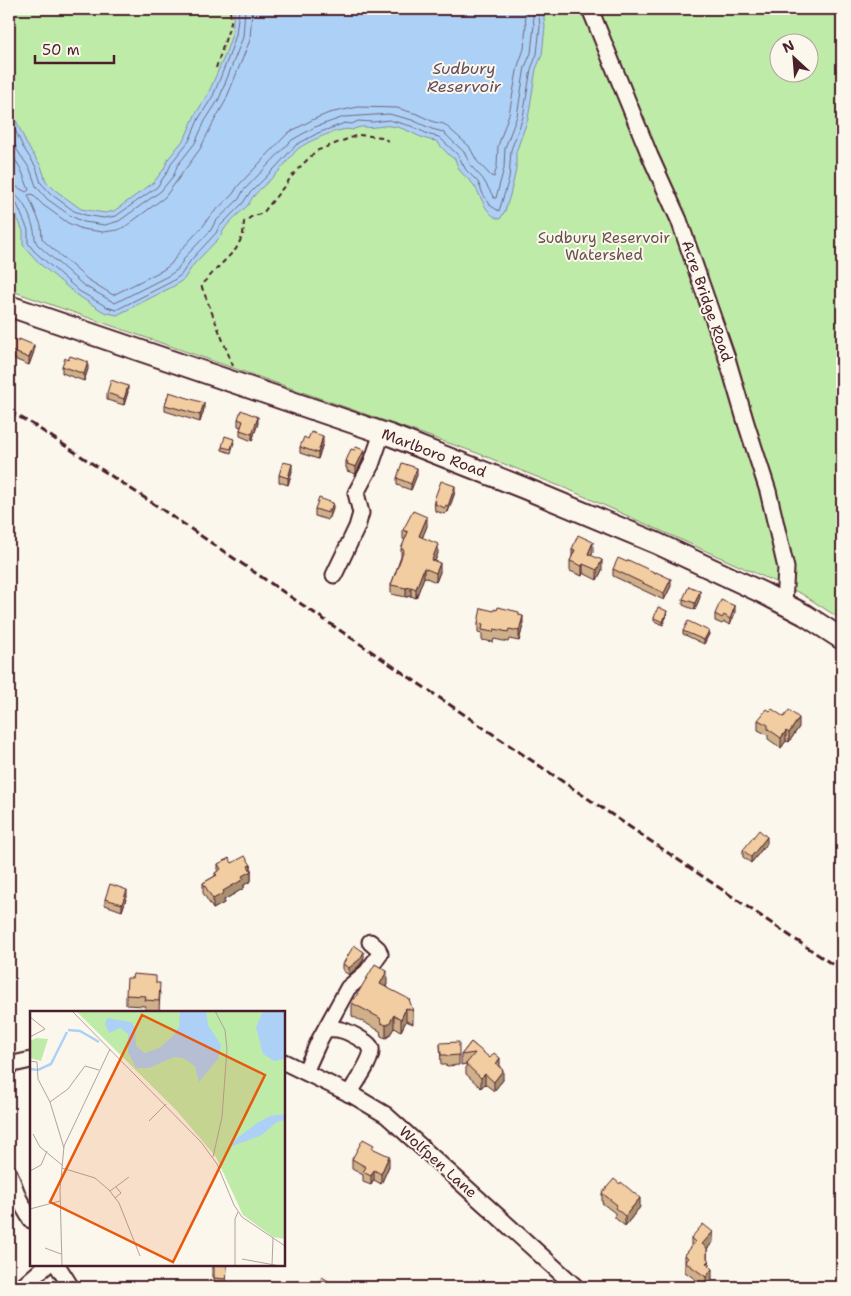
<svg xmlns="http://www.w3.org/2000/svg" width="851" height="1296" font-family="'Shantell Sans',sans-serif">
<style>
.green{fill:#bfeba9;stroke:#84856a;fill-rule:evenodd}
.water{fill:#add1f6;stroke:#858aa5}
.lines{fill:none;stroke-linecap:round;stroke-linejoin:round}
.shore{stroke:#72667c;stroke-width:1}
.minor-casing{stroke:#4a1f2b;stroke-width:19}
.major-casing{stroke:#4a1f2b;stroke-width:24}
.path{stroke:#4a1f2b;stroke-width:2;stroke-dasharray:5 4;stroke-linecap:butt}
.minor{stroke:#fbf7ec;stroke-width:15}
.major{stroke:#fbf7ec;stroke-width:20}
.rail{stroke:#4a1f2b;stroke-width:3;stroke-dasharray:8 4;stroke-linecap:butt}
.wall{fill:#cfb08a;stroke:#4a1f2b}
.shaded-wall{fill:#a99071;stroke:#4a1f2b}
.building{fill:#f1cda1;stroke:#4a1f2b}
.labels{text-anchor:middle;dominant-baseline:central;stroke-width:4;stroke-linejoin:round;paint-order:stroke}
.park-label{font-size:15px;fill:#67524a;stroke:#fbf7ec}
.street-label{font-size:15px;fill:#4a1f2b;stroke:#fbf7ec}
.water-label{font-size:16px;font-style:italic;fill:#634c5e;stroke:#fbf7ec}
.inset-river{fill:none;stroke:#add1f6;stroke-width:2.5}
.inset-road{fill:none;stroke:#b4a19f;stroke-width:1}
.view{fill:#e8590c;fill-opacity:0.15;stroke:#e8590c;stroke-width:2.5}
.inset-edge{fill:none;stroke:#4a1f2b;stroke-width:2.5}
</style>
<rect width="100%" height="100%" fill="#fbf7ec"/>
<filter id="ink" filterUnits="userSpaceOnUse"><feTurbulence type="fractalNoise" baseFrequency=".02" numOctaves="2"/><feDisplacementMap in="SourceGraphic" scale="10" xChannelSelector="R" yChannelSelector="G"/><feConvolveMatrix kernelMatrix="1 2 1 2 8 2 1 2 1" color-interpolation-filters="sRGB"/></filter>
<g filter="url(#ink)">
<path class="green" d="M9,9H842V620L802,594L572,491L477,453L9,290ZM778,42H808V72H778Z"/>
<path class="water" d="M234,9H543L545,27L542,55L536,69L528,119L516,152V170L510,195L505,211L500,219C485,216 481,194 473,184C470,180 465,177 462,173C458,169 457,164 455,159L450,156L436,141C420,140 407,127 391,126C385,125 380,127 375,127C365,129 364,124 352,130C342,126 309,141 299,148C293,153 285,165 279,171C271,180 260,188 252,198C250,201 249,205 246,207C238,215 224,225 221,236L194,264L184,279L174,286L117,315L104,312L77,295L40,264L23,245V231L9,200V104L27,145L41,166L46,181L55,190L81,209L105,213L114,211L153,183L164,169L168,159L185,138L195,115L208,94L225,55L232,34Z"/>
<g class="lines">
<g class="shore">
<polyline points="252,9 250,40 225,102 212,125 200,149 165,197 126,226 118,230 103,232 82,229 68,223 43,205 32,194 28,195 41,225 42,238 44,241 87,279 113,295 163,270 171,264 180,251 204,225 209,217 233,194 238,186 288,133 312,120 329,113 358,107 397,108 417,114 434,122 444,124 469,146 477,161 491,176 494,177 497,166 498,146 509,114 518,66 524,49 526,25 524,9"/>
<polyline points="9,116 23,147 36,167 41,183 51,194 74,211 85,215 104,218 116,216 157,187 168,171 172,162 189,141 199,118 213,96 229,56 236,35 239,9"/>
<polyline points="9,131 17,150 30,169 36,186 47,199 71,216 84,222 105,225 119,221 161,191 174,175 177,166 195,143 205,121 219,99 235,58 243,37 245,9"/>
<polyline points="9,150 21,169 29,190 26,192 17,187 9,185"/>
<path d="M9,193C22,194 30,216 33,227C36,235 33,240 39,246L83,285L115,303L168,276L177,270L186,256L211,230L215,222L239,199L243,191L292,140L315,127L344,117L389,114L412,120L432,129L443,132L464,152L471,166L483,179L494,198H496L504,168L505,148L517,116L525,67L531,53L534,25L532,9"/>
<polyline points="9,199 13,200 16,202 28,230 28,243 34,251 79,291 107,307 116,310 171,282 181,275 191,260 216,233 219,227 243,203 248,195 275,168 296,145 318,133 345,123 352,124 358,121 373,122 389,120 411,126 430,135 439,137 458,155 466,170 478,182 483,194 491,206 499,211 509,179 511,150 523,117 531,69 537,54 540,26 538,9"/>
</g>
<defs>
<g id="minor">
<polyline points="590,9 650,156 679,220 726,355 746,423 768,491 779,538 786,568 784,604"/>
<polyline points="334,575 357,527 361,513 356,493 371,465 382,433"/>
<path d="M326,1029C340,1028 347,1031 359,1038C363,1041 369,1043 371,1048C374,1058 354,1085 349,1094"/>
<polyline points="284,1062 354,1096 386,1115 576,1287"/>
<polyline points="9,1065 31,1060"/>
<polyline points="305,1072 320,1039 348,988 367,972 380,954 378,949 370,942"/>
<polyline points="9,1173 19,1199 31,1220"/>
<polyline points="57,1265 71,1287"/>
<polyline points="22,1287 47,1265"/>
</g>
<polyline id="major" points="9,306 392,436 524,488 656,543 763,593 805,615 842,639"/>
</defs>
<use href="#minor" class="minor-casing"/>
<use href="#major" class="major-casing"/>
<g class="path">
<polyline points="216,68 231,22 230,9"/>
<polyline points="233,366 201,285 236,249 243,235 244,222 251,217 263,213 297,170 316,151 358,135 382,137 388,141"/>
</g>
<use href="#minor" class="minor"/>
<use href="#major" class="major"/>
<polyline class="rail" points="9,411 32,424 151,502 842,971"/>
</g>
<g class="wall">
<polygon points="9,348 34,351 29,365 9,357"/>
<polygon points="62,366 88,369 84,381 62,373"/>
<polygon points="128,392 124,405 107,400 107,393"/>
<polygon points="165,405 204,409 200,422 165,411"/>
<polygon points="238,419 258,423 252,441 240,436 240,430 241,427 238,426"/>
<polygon points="308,439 323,443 318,459 300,453 300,447"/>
<polygon points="234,442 231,453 222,450 222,447"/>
<polygon points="364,456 356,474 347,471 347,468 346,468 346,461"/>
<polygon points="292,471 288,485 279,482 279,475"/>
<polygon points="417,475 411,490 397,485 397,478"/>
<polygon points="455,492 448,512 446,512 445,514 435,511 434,500"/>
<polygon points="315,509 333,509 330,517 328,517 328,520 315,516"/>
<polygon points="427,526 422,538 438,553 435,561 440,572 436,582 424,577 416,598 411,596 406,597 391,594 391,585 401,557 401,549 405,540 403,539 403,530"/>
<polygon points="572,549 593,552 591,556 602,570 597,580 583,573 582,576 570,571 570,561 572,557"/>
<polygon points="613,569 656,573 671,586 664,600 613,576"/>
<polygon points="700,597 695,610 683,605 683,599"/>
<polygon points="494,611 519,615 523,625 519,641 509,639 508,642 494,639 493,642 482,640 482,634 478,633 478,623"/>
<polygon points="735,613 730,625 724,622 722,624 715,621 715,614"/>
<polygon points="667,614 663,625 654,621 654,618"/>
<polygon points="683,631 709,634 704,644 683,634"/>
<polygon points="758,720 799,727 789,742 786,741 781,748 768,739 768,735 758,730"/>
<polygon points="767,843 751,863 743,857 743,850"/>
<polygon points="232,863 251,865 251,881 244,885 244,888 224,900 224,903 213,909 203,893 203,883 215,876 215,873 218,871 218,864"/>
<polygon points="127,896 122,911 105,905 105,899"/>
<polygon points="364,958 360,965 349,975 343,971 343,964"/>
<polygon points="156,983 160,993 159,1011 145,1010 145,1006 126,1005 126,995"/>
<polygon points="387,984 386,987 413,1011 413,1024 406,1021 401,1031 394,1028 389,1036 386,1038 381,1036 380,1031 352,1016 352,1003"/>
<polygon points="471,1042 500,1068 503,1080 494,1091 485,1084 481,1088 466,1074 466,1064 461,1065 461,1055"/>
<polygon points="440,1043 459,1055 459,1065 447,1066 446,1065 441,1065"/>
<polygon points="374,1149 389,1166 381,1184 374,1180 371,1185 363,1182 363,1175 352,1169 352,1159"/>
<polygon points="602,1193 640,1207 625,1226 615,1218 615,1213 602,1203"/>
<polygon points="691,1238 713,1242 707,1249 707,1258 712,1279 706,1287 685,1272 685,1255 691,1248"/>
<polygon points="212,1265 227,1265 226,1287 214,1287 214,1276 212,1276"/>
</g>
<g class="shaded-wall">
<polygon points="34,345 34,351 29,365 29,358"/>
<polygon points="88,362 88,369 84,381 84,374"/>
<polygon points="128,386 128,392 124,405 124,399"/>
<polygon points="204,403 204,409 200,422 200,415"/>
<polygon points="258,417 258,423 252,441 252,434"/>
<polygon points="323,436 323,443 318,459 318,453"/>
<polygon points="364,450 364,456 356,474 356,467"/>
<polygon points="292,464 292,471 288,485 288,478"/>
<polygon points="417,468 417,475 411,490 411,484"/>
<polygon points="455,486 455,492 448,512 448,506"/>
<polygon points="333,503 333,509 330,517 330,511"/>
<polygon points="427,517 427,526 419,546 419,536"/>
<polygon points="593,542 593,552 588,564 588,554"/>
<polygon points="438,544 438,553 432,569 432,560"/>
<polygon points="602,560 602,570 597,580 597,570"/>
<polygon points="440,563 440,572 436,582 436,573"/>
<polygon points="583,564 583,573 582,576 582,566"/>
<polygon points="424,568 424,577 416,598 416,589"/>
<polygon points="671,579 671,586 664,600 664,593"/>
<polygon points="411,587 411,596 406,597 406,588"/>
<polygon points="700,591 700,597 695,610 695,603"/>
<polygon points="735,606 735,613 730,625 730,619"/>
<polygon points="667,611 667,614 663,625 663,622"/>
<polygon points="523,616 523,625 519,641 519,631"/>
<polygon points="709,631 709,634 704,644 704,640"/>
<polygon points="799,718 799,727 789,742 789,733"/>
<polygon points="786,731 786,741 781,748 781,738"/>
<polygon points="767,837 767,843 751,863 751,857"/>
<polygon points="251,865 251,881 244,885 244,888 224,900 224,903 213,909 213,899 242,876 248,866"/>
<polygon points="127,890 127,896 122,911 122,904"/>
<polygon points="364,952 364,958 360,965 349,975 349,968"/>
<polygon points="387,971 387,984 380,997 380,984"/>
<polygon points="406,1008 406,1021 401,1031 401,1019"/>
<polygon points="394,1015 394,1028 389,1036 386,1038 386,1025"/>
<polygon points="500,1058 500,1068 496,1064"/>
<polygon points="503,1070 503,1080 494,1091 494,1082"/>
<polygon points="485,1074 485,1084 481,1088 481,1078"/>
<polygon points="389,1156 389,1166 381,1184 381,1174"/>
<polygon points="374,1170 374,1180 371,1185 371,1176"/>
<polygon points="640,1198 640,1207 625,1226 625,1216"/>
<polygon points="713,1232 713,1242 707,1249 707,1263 709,1261 709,1270 706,1273 702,1244"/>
<polygon points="712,1269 712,1279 706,1287 706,1277"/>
</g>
<g class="building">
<polygon points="12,339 18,341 19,339 34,345 29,358 9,350 9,348"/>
<polygon points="70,356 88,362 84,374 62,366 65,358 68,360"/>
<polygon points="111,380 128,386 124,399 107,393"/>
<polygon points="169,392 204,403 200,415 165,405"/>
<polygon points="241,410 258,417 252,434 240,430 243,421 238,419"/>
<polygon points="311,432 323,436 318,453 300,447 304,437 308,439"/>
<polygon points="225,436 234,439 231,449 222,447"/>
<polygon points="356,447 364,450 356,467 347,464 348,462 346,461 351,449 355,450"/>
<polygon points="283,462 292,464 288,478 279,475"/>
<polygon points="402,463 417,468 411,484 397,478"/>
<polygon points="441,481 455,486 448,506 446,505 445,508 435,504 436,501 434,500"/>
<polygon points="319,498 333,503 330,511 328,510 328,513 315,509"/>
<polygon points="413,511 427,517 419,536 438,544 432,560 440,563 436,573 424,568 416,589 411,587 406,588 391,585 404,550 401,549 408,532 403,530"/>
<polygon points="578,535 593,542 588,554 602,560 597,570 583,564 582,566 570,561 575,550 572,549"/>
<polygon points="618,558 627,562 628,560 656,573 656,572 671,579 664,593 613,569"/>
<polygon points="689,586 700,591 695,603 683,599"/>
<polygon points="721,600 735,606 730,619 724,615 722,618 715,614"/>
<polygon points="498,607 519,612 519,615 523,616 519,631 509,629 508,632 494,629 493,632 482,630 483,624 478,623 481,608 494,611 494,609 497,610"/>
<polygon points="658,607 667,611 663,622 654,618"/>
<polygon points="688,621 709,631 704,640 683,631"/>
<polygon points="767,709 770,711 772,709 784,717 789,710 799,718 789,733 786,731 781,738 768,729 768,725 758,720"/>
<polygon points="759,830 767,837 751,857 743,850"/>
<polygon points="245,856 251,865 248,866 251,871 242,876 244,879 223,891 224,893 213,899 203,883 217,875 215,873 221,869 218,864 229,858 232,863"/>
<polygon points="110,884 127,890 122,904 105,899"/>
<polygon points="354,945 364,952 360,959 349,968 343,964"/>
<polygon points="375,964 387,971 380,984 409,999 413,1011 406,1008 401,1019 394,1015 389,1024 386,1025 381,1023 380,1018 352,1003"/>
<polygon points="133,974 156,976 156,983 160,983 159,1001 145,1000 146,996 126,995 127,978 132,978"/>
<polygon points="459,1042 459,1055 447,1056 446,1055 441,1055 440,1043"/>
<polygon points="471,1042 490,1058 494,1053 500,1058 496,1064 503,1070 494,1082 485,1074 481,1078 466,1064 475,1053 461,1055"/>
<polygon points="363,1139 374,1145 372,1148 389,1156 381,1174 374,1170 371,1176 363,1172 366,1167 352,1159"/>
<polygon points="614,1179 620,1184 621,1182 640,1198 625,1216 615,1208 617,1205 602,1193"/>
<polygon points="703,1224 713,1232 702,1244 707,1248 707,1258 709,1261 706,1263 712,1269 706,1277 685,1262 688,1258 685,1255 695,1242 691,1238"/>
<polygon points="212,1265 227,1265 226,1279 214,1278 214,1267 212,1266"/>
<polygon points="322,1277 338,1287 312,1287 315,1282 318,1284"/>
</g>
</g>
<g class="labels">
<g class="park-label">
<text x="604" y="238">Sudbury Reservoir<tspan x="604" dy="17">Watershed</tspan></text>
</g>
<g class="street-label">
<text transform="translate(707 301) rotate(71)">Acre Bridge Road</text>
<text transform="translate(434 453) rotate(21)">Marlboro Road</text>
<text transform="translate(438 1162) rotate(42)">Wolfpen Lane</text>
</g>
<g class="water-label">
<text x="464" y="68">Sudbury<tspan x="464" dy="18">Reservoir</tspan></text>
</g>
</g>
<g transform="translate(30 1011)">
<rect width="255" height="255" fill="#fbf7ec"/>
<path d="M46,0H255V228L243,226L213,204L186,146L146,99ZM6,27L18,28L11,50L0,47V30Z" fill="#bfeba9"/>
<path d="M150,0H176L178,14L191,34L188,48L169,71L165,55L153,47L144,46L119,57H106L98,41V23L90,17L79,22L75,13L77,7L101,11L105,17L106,35L115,42L129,37L143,25L149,16ZM233,0H255L254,48L244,50L233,43L226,16ZM255,103V109L247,111L232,124L200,136L207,127L227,112L240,105Z" fill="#add1f6"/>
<path class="inset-river" d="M38,19L50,20L69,31M0,58L8,59L21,53L37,21"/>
<path class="inset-road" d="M42,0L171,131L187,153L204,194L212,206L255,235M0,6L15,18L0,26M0,50L7,51L8,68L20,91M119,110L136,93M3,123L10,136L32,154M34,137L20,91L38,78L55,55L69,59M183,146L192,106L197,38L195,19L185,0M32,157L65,167L79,179L89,192L110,245M0,160L11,154L17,140M80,180L99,166M85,187L91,182L86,176M0,198L30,190M15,237L31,243M212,248L250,255M32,255L30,179L34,135L80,38M205,255V208L208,201M242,255L243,227"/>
<path class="view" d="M112,4L235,64L143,251L20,191Z"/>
<rect width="255" height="255" class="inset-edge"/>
</g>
<rect width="851" height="1296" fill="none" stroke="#fbf7ec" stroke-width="30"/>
<rect x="15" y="15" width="821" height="1266" fill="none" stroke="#4a1f2b" stroke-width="2" filter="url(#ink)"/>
<g transform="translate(794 58) rotate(334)"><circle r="24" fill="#fbf7ec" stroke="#b4a19f"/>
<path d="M0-4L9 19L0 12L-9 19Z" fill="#4a1f2b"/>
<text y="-8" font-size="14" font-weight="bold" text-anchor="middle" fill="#4a1f2b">N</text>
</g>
<path d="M35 55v8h79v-8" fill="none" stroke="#4a1f2b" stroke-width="2.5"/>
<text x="42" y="55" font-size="15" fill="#4a1f2b" stroke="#fbf7ec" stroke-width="4" paint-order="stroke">50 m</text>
</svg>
